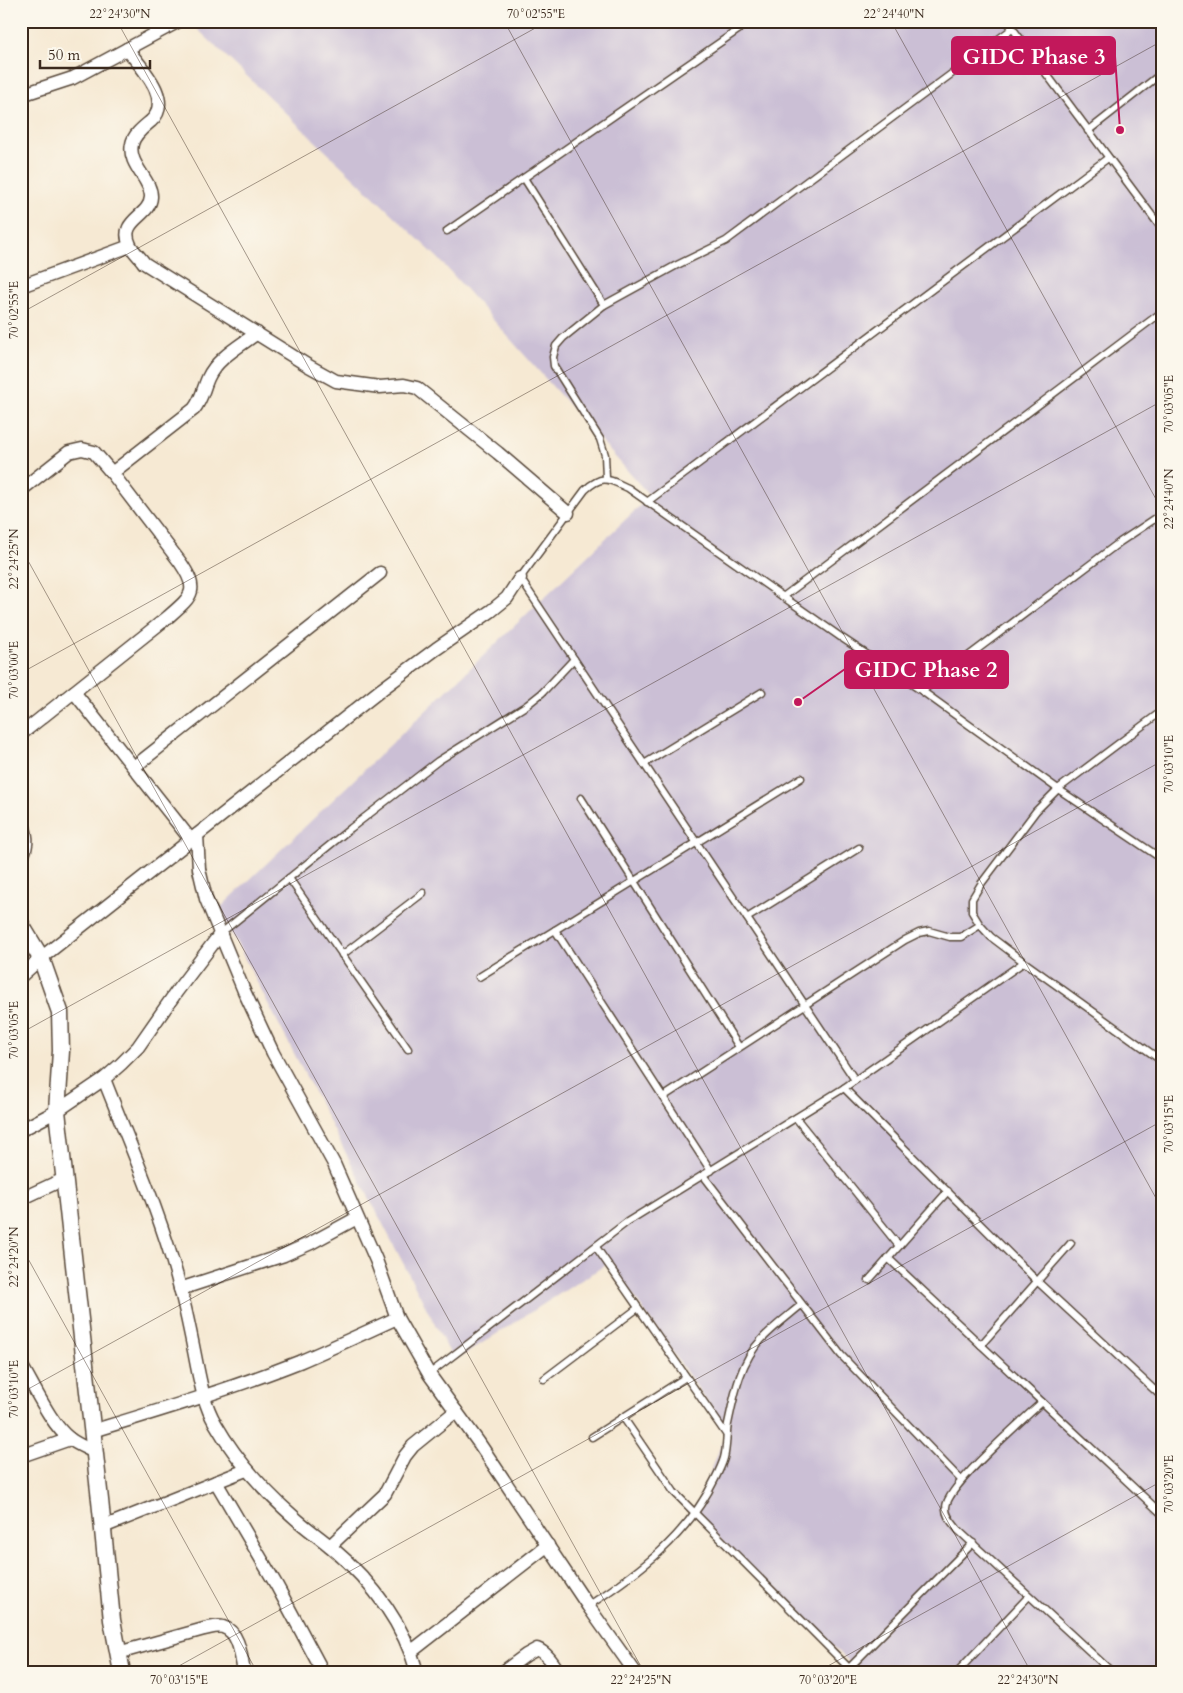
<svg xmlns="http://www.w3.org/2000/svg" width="1183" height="1693" font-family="Cardo,serif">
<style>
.industrial{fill:#cbbfd5}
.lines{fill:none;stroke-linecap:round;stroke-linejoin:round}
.service-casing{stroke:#574739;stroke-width:9}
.minor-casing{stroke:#574739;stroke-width:15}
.tertiary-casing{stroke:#574739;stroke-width:19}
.service{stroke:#fff;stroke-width:6}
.minor{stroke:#fff;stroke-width:12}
.tertiary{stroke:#fff;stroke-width:16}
.ticks{fill:none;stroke:#3b2a1e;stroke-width:1;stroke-opacity:0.45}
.leader{fill:none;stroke:#c2185b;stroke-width:2}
.callout-dot{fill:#c2185b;stroke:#fbf7ec;stroke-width:2}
.callout{fill:#c2185b;stroke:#c2185b;stroke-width:2}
.callout-label{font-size:22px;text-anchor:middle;font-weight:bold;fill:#fff}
.neatline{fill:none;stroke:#3b2a1e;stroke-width:2}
.ticks-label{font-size:12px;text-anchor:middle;fill:#3b2a1e}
</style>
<rect width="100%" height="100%" fill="#fbf7ec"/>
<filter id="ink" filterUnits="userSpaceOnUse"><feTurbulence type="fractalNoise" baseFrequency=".02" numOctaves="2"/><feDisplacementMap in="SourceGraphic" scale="10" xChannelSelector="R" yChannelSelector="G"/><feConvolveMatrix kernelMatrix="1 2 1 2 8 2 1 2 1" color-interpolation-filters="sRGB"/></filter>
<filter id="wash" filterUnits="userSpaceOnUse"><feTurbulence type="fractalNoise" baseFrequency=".0096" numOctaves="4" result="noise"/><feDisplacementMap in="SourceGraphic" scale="20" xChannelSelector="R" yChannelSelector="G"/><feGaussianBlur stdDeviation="1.12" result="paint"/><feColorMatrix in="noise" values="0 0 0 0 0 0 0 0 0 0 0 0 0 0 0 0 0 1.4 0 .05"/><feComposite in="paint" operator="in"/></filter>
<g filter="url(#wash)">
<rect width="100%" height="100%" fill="#f6e9d3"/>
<polygon class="industrial" points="189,21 1162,21 1162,1672 860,1672 694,1514 727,1430 610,1262 454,1361 219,909 650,496 438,258"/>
</g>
<g filter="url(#ink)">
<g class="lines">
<defs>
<g id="service">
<polyline points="1007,21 1162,229"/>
<polyline points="1088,131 1162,73"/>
<polyline points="524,178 604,305"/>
<polyline points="447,231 751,21"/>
<polyline points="606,478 605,455 600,439 554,366 553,357 556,346 563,338 604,305 675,266 726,241 1012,29"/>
<polyline points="647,502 1108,158"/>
<polyline points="783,597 1162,312"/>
<polyline points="922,691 1120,542 1162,514"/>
<polyline points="1162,711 1058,789 1036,811 981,884 972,899 972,912 980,925 991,937 1024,962 1162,1061"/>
<polyline points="644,764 762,692"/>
<polyline points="581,798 739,1047"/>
<polyline points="289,878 408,1049"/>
<polyline points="747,918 859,848"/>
<polyline points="555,930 711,1171"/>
<polyline points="221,933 351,828 438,761 527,705 542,693 574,659"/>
<polyline points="342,955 423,893"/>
<polyline points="479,977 801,778"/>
<path d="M855,1080L520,578L585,490C603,474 608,479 628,488L842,638L922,691L1058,789L1162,859"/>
<polyline points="844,1088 1038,1282 1162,1397"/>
<polyline points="663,1097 905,940 919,933 929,931 950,937 961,937 980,925"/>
<polyline points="796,1118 899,1246"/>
<polyline points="703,1175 841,1355 961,1480"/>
<polyline points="596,1247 726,1434"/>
<polyline points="888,1258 1162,1514"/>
<polyline points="869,1280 948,1191"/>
<polyline points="981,1345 1071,1243"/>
<polyline points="429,1374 627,1222 844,1088 1024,962"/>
<polyline points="544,1379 638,1308"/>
<path d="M1042,1402C1024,1419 947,1486 946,1507C945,1516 953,1523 958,1530L1112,1672"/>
<polyline points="623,1417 674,1492 853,1672"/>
<polyline points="592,1437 686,1377"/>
<path d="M588,1606C639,1572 687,1537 715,1479C718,1473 722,1465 724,1458C727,1447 726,1435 728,1424C734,1396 740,1362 761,1340C773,1327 788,1316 801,1305"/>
<polyline points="849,1668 973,1543"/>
<polyline points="957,1672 1029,1596"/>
</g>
<g id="minor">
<path d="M127,49C141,67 174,100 151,121C144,127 134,134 132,144C127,164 152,180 151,197C150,217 118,220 130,245C133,251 140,257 144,263L307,365L336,381L380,387L404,385L417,388L498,453L568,513"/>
<polyline points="21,95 73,78 179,21"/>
<polyline points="21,286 130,246"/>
<path d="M112,473L194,409C202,399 203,389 208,378C217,358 240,346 257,333"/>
<path d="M21,490L69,452L82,449L94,452L112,473L180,562C200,591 192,596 168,617L21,734"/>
<polyline points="74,692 191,840"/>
<polyline points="134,767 380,573"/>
<path d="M21,818C26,833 30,844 21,858"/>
<polyline points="197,835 199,869 206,899 244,991 273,1053 334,1164 376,1260 397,1318 429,1374 479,1443 588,1606 635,1672"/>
<polyline points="21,976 41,958 382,689 436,649 491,611 507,598 520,578"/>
<path d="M104,1079C131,1148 162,1217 180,1288C187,1314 192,1340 197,1366C201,1386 205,1406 215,1423C236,1460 264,1491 295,1518C306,1528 319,1537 331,1547C370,1580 403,1621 417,1672"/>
<polyline points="21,1130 57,1111 104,1079 121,1064 138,1047 177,991 221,933"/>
<polyline points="21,1199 64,1179"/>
<polyline points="180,1289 284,1255 311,1243 357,1218"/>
<path d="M21,1365C34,1386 51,1425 70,1439C78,1445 87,1448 94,1452"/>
<path d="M92,1431C161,1410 231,1389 299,1362C332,1348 364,1333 397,1318"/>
<polyline points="21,1456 70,1439"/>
<polyline points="216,1482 277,1586 323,1672"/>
<polyline points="103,1527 246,1470"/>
<polyline points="330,1546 385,1494 405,1456 413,1446 456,1411"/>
<polyline points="412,1651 548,1545"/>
<path d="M118,1653L204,1629C210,1628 217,1625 223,1627C240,1632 241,1658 244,1672"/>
<path d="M503,1672L526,1655L537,1649C547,1653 553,1663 559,1672"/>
</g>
<polyline id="tertiary" points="21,925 41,958 60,1012 61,1051 57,1111 100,1500 112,1620 122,1672"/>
</defs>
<use href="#service" class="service-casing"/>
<use href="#minor" class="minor-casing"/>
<use href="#tertiary" class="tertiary-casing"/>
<use href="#service" class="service"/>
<use href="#minor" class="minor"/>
<use href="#tertiary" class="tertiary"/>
</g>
</g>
<path class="ticks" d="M117,21L1031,1672M504,21L1162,1209M891,21L1162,510M21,313L548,21M21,548L644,1672M21,673L1162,41M21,1033L1162,401M21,1246L257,1672M21,1393L1162,761M168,1672L1162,1121M817,1672L1162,1481"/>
<path class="leader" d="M1120 130L1115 56M798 702L845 669"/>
<g class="callout-dot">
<circle cx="1120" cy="130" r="5"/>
<circle cx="798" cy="702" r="5"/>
</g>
<g class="callout">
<rect x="952" y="37" width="163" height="37" rx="5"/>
<rect x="845" y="651" width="163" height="37" rx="5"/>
</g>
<g class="callout-label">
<text x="1034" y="64">GIDC Phase 3</text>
<text x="926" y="677">GIDC Phase 2</text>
</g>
<rect width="1183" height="1693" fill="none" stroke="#fbf7ec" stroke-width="55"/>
<path d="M40 60v8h110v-8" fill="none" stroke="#3b2a1e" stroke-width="2.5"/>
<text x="48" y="60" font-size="15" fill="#3b2a1e" stroke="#fbf7ec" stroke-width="4" paint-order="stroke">50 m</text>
<rect x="28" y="28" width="1128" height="1638" class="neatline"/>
<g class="ticks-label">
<text x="120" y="18">22°24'30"N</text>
<text x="536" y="18">70°02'55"E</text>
<text x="894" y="18">22°24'40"N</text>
<text transform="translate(14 310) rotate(-90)" y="4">70°02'55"E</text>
<text transform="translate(1169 404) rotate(-90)" y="4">70°03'05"E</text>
<text transform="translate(1169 499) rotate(-90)" y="4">22°24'40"N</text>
<text transform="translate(14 559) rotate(-90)" y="4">22°24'25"N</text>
<text transform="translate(14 670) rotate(-90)" y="4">70°03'00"E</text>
<text transform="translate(1169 764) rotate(-90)" y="4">70°03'10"E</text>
<text transform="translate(14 1030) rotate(-90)" y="4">70°03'05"E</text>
<text transform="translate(1169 1124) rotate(-90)" y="4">70°03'15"E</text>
<text transform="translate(14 1257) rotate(-90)" y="4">22°24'20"N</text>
<text transform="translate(14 1389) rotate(-90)" y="4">70°03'10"E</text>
<text transform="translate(1169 1484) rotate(-90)" y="4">70°03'20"E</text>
<text x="179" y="1684">70°03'15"E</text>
<text x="641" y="1684">22°24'25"N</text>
<text x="828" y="1684">70°03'20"E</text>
<text x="1028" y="1684">22°24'30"N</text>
</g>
</svg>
